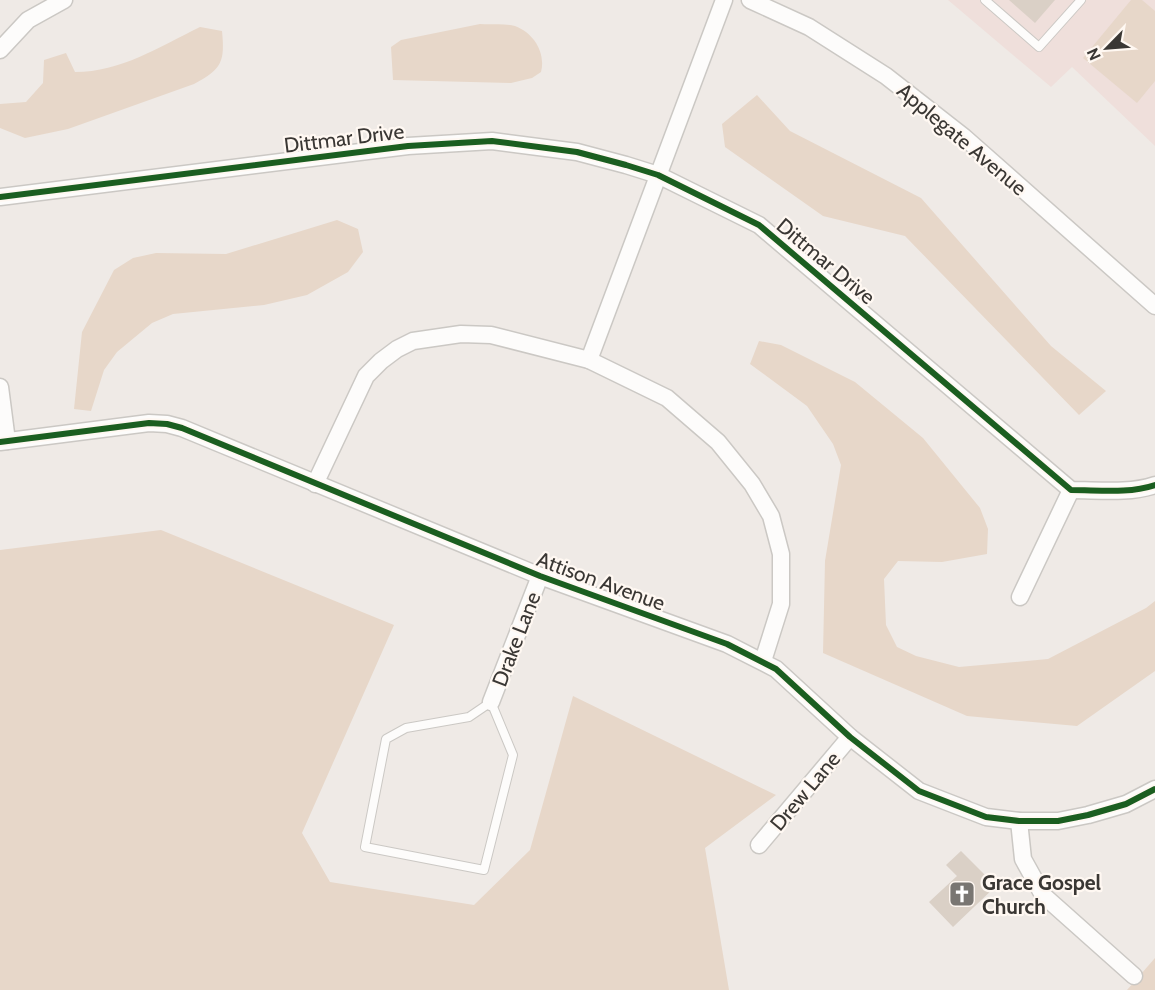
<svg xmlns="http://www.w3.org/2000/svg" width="1155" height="990" font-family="Cabin,sans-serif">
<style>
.education{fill:#efdfdb}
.green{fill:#e7d7c9}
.building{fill:#dad0c6}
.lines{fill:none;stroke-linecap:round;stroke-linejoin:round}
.service-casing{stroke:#cbc8c4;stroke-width:10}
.minor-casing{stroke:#cbc8c4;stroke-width:19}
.service{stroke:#fdfcfb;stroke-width:8}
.minor{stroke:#fdfcfb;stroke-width:16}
.cycleway-casing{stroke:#fff8f2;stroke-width:10}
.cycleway{stroke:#1b5e20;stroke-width:6}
.labels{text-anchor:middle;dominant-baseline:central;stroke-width:4.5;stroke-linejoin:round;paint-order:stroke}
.street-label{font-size:21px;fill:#3a3734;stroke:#fff8f2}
.poi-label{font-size:21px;font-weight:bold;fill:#3a3734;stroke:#fff8f2;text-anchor:start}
</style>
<rect width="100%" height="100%" fill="#efeae6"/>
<polygon class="education" points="948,0 1155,0 1155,146 1072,67 1051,87"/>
<g class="green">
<polygon points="1131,0 1142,0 1155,11 1155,81 1137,103 1083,58"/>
<path d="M480,24C491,25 505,23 515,26C534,33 546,53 541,72L532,78L511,83L393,80L391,47L401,40Z"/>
<path d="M200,27L222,31C225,62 222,69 194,84L68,129L25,138L0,128V104L26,102L43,83L44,60L66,53L75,72C121,72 159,47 200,27Z"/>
<polygon points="757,95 790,131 921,198 1051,346 1106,391 1079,415 905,236 823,216 725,147 722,124"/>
<polygon points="337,220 358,229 363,252 348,272 307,295 264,305 173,314 152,323 117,352 104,370 91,411 74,409 82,332 114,270 133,258 156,253 226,254"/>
<polygon points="759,341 781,345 855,382 923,438 980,508 988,529 987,554 942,562 898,561 884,579 886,625 897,647 916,656 959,667 1048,659 1146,608 1155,601 1155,671 1077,726 967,716 823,653 825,561 841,465 833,444 807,406 750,364"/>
<polygon points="161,530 394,625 302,833 330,882 474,905 530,850 573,696 776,795 705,848 729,990 0,990 0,550"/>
<polygon points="1155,958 1155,990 1127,990"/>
</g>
<g class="building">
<polygon points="1009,0 1055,0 1035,23"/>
<polygon points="961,851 996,886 953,927 929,902 957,876 946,865"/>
</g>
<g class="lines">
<defs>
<g id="service">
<polyline points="985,0 1039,47 1081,0"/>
<polygon points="491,702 513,755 484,870 365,847 386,739 406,728 469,717"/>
</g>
<g id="minor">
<polyline points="750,0 809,27 886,76 964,137 1155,306"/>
<polyline points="0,50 28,20 64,0"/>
<path d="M0,197L408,146L492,141L577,152L626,165L658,175L759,225L1071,490C1099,490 1128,494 1155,485"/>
<polyline points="589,360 724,0"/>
<polyline points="0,387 7,441"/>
<polyline points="0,442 149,423 167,424 182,428 540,576 727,644 776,669 850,737 919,791 986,817 1019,821 1058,821 1088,815 1126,804 1155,789"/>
<polyline points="315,484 366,376 381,361 397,349 413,341 461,334 491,335 589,360 667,398 718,442 752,484 771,516 781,554 781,604 763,661"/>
<polyline points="1020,597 1071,490"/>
<polyline points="491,702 540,576"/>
<polyline points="1019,821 1023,859 1043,895 1134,976"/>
<polyline points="759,845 850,737"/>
</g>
</defs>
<use href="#service" class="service-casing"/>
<use href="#minor" class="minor-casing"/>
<use href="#service" class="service"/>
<use href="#minor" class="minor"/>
<defs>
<g id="cycleway">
<path d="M0,197L408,146L492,141L577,152L626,165L658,175L759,225L1071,490C1099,490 1128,494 1155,485"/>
<polyline points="0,442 149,423 167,424 182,428 540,576 727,644 776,669 850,737 919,791 986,817 1019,821 1058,821 1088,815 1126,804 1155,789"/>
</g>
</defs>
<use href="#cycleway" class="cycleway-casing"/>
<use href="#cycleway" class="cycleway"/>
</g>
<defs>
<symbol id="church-square" viewBox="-11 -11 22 22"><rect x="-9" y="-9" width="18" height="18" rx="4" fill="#797672" stroke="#fff8f2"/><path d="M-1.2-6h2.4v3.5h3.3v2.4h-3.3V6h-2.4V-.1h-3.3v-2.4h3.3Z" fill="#fff"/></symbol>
</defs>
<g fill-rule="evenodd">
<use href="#church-square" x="947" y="879" width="30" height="30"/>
</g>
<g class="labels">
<g class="street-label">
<text transform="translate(344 138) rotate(-7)">Dittmar Drive</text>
<text transform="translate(962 139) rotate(40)">Applegate Avenue</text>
<text transform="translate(826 261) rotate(40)">Dittmar Drive</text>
<text transform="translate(601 581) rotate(20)">Attison Avenue</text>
<text transform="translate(516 639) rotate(-69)">Drake Lane</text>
<text transform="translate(805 791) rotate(-50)">Drew Lane</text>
</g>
<g class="poi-label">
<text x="982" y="882">Grace Gospel<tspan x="982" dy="24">Church</tspan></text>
</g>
</g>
<g transform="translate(1107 48) rotate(245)" stroke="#fff8f2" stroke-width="4.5" paint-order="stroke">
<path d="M0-4.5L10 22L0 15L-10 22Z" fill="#3a3734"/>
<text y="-9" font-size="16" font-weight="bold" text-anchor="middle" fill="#3a3734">N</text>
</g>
</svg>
